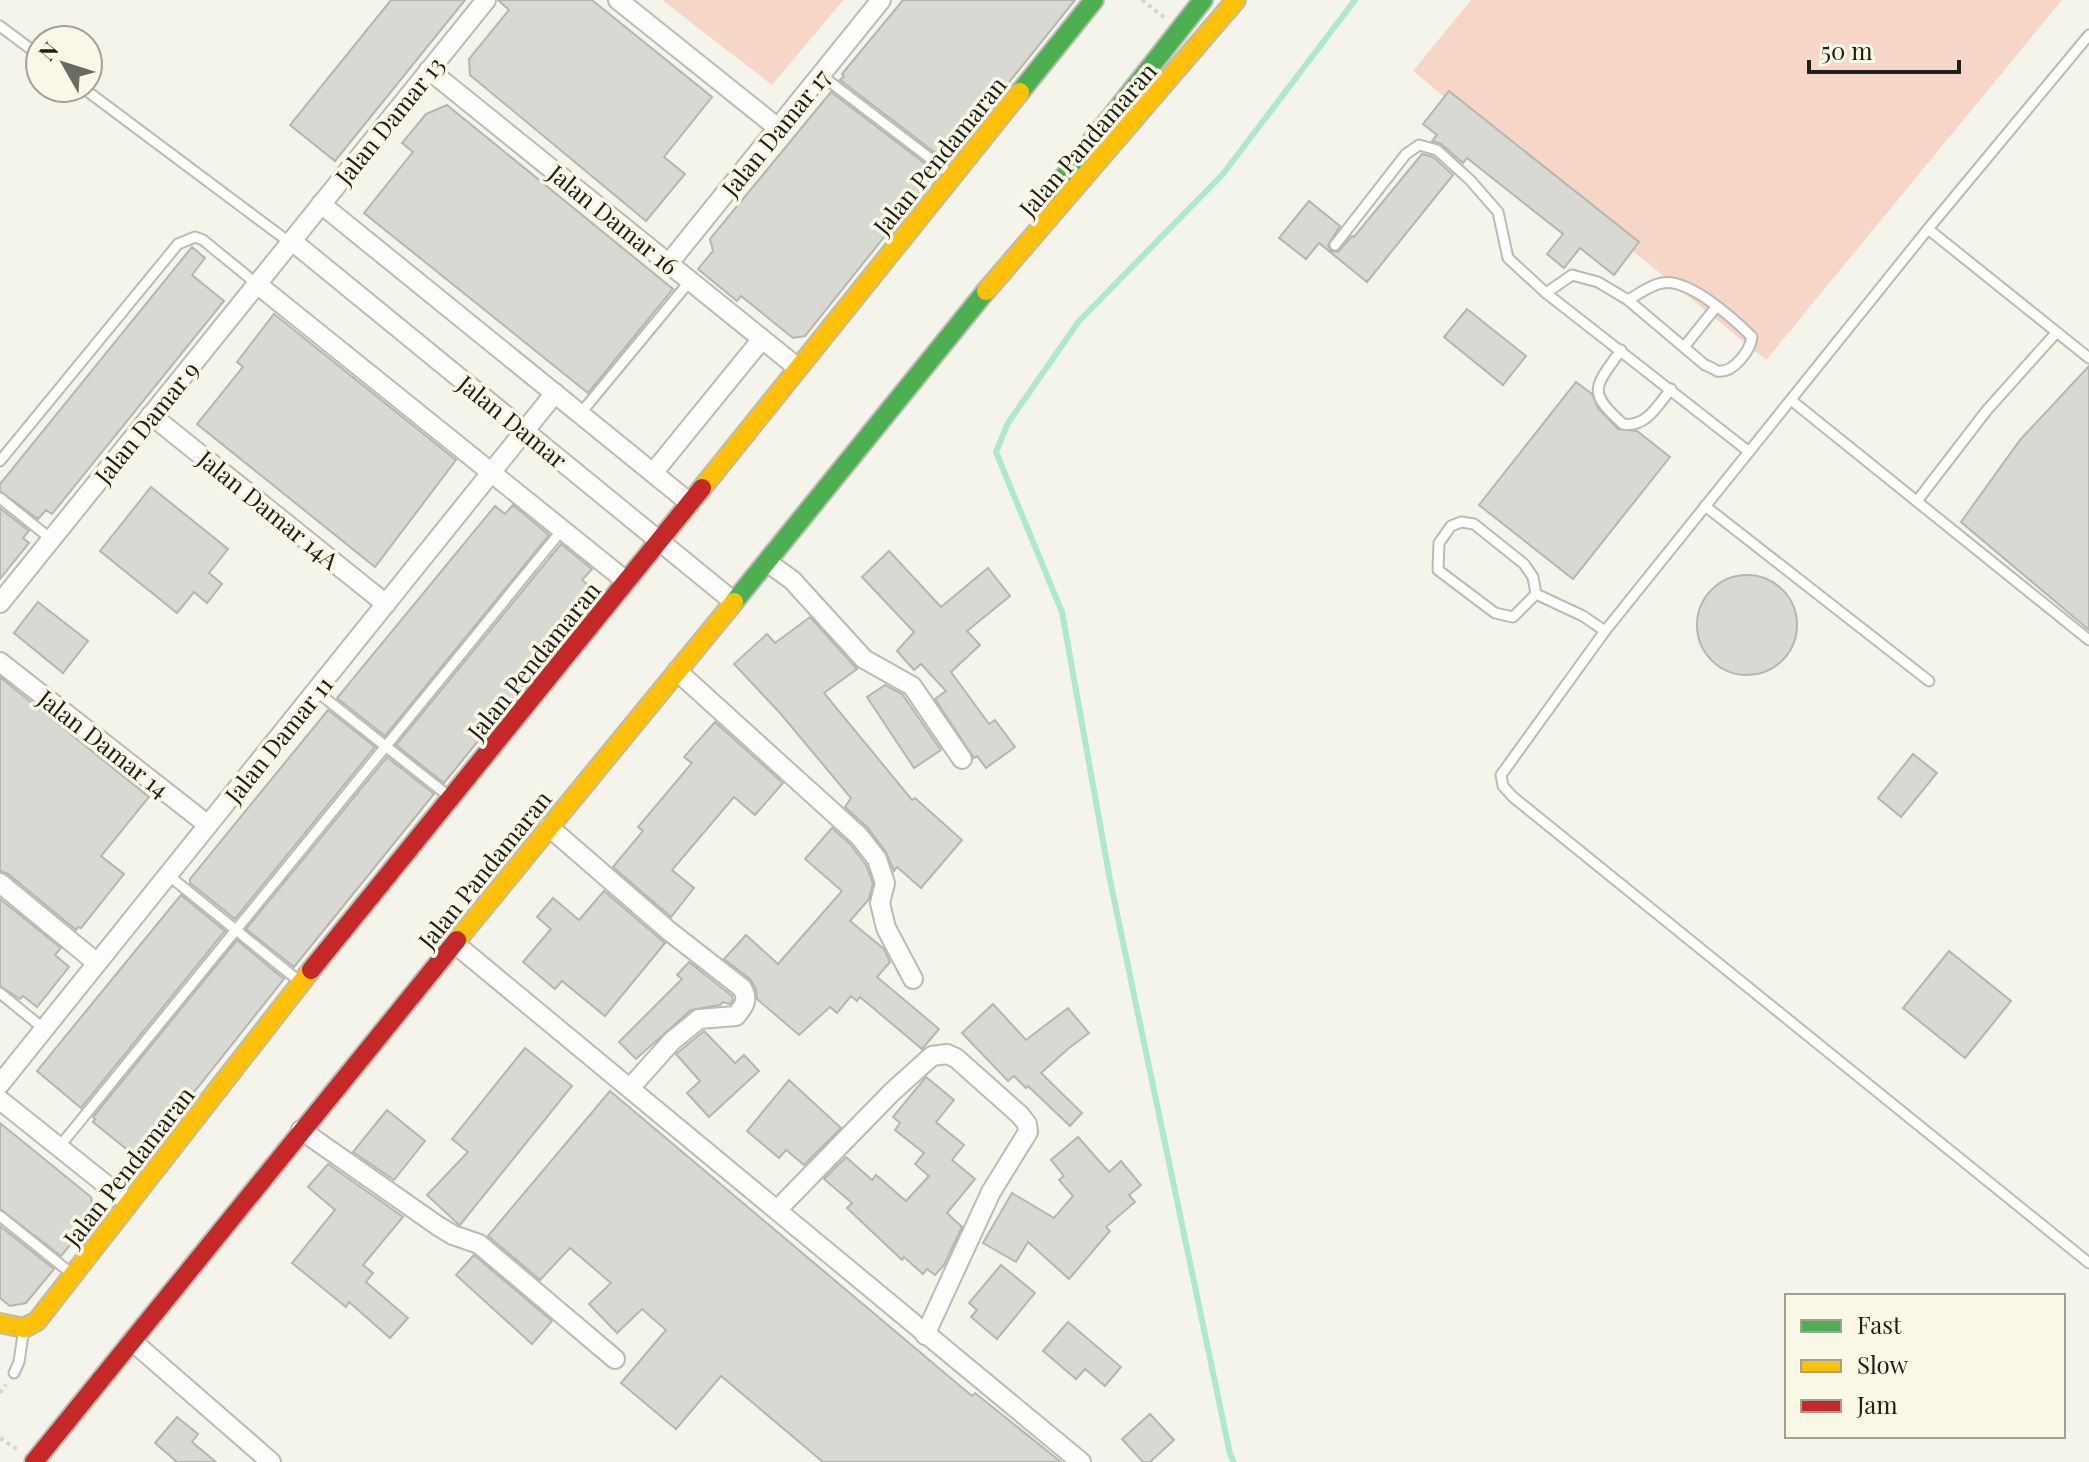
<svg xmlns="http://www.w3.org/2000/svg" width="2089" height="1462" font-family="'Playfair Display',serif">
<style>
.green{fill:#f6d6c6}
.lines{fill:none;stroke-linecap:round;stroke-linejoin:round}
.stream{stroke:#ade9cf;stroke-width:6}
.building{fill:#d8d9d2;stroke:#b5b6af;stroke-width:2}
.lane-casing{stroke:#bbbbb4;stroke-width:13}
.street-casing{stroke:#bbbbb4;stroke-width:22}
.fast-casing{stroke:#bbbbb4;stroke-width:22}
.slow-casing{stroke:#bbbbb4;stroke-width:22}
.jam-casing{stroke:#bbbbb4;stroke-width:22}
.path{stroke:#d6d5d2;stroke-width:4;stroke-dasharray:4 4;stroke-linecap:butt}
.lane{stroke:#fefdfc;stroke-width:9}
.street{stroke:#fefdfc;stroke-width:18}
.fast{stroke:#4caf50;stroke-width:18}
.slow{stroke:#ffc107;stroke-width:18}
.jam{stroke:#c62828;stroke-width:18}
.labels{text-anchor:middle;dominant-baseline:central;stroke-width:7;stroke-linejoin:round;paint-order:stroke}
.street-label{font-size:24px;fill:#20201a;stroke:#f9f7e6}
</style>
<rect width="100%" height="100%" fill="#f5f4ea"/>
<g class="green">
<polygon points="662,0 843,0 772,85"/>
<polygon points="1471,0 2062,0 1766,360 1413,71"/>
</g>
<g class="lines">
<polyline class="stream" points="1234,1462 1230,1454 1110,880 1062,612 996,452 1008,423 1079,321 1223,174 1355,0"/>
</g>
<g class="building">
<polygon points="391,0 465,0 335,161 290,125"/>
<polygon points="498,0 592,0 712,97 664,157 685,174 646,221 470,75 469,59 509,10"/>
<polygon points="903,0 1075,0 946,161 840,80 844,76 842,74"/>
<polygon points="1449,91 1639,242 1614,275 1580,248 1564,268 1547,254 1563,234 1467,158 1463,163 1441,144 1432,141 1437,135 1423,124"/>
<polygon points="831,92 936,172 805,336 793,338 741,296 737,301 698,269 713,251 710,239"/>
<polygon points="447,105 673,289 588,393 364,213 413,152 402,143 426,114"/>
<polygon points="1422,154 1433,157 1453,175 1367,282 1319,243 1306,259 1279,238 1309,201 1340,226 1328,245 1331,251 1338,252 1352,236 1354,237"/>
<polygon points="192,247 205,258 192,275 224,301 52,514 46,510 38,519 0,491 0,484"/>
<polygon points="1467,309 1526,356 1503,385 1444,337"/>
<polygon points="274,314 456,460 375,567 197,424 243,367 237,362"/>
<polygon points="2089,366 2089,630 1961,522 2020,440"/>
<polygon points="1576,382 1592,394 1598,408 1618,429 1637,431 1670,457 1573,579 1479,505"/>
<polygon points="151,487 228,549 209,573 222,584 207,603 194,592 177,613 100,551"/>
<polygon points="513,505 549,535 385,736 337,698 495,506 505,514"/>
<polygon points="0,508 29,531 23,538 29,543 0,579"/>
<polygon points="561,544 592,569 582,580 598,593 444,783 396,745"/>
<polygon points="889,551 941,607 988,568 1010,596 967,631 980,645 951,672 989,724 995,720 1015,747 986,768 977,756 974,758 935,699 946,691 921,664 914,670 897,651 914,632 862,577"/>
<circle cx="1747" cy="625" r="50"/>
<polygon points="38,602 88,641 63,673 14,633"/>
<polygon points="810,617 857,669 824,693 912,800 915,798 962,840 921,888 897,867 894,871 886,852 867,827 845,807 851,798 780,713 734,664 767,634 775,643"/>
<polygon points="0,677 149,797 101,856 124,874 81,928 78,927 76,930 8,874 0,871"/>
<polygon points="885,685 902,694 941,750 914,768 867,697"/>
<polygon points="328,710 375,747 235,919 190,883 190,879"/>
<polygon points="715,722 783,783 755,815 734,797 672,870 694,888 671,917 613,867 643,831 638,827 692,763 684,757"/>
<polygon points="1913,754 1937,773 1901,817 1878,798"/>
<polygon points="387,757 434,794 294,967 246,929"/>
<polygon points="832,828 850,844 866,865 873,883 869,899 850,921 884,949 890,962 877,977 939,1029 922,1049 860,997 857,1001 851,996 837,1013 830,1007 799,1035 757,999 756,989 750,979 724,959 746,935 778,964 842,891 805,859"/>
<polygon points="604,891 665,943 605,1016 562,981 555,989 523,962 551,929 537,917 553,898 579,920"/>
<polygon points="181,895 225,931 81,1108 37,1071"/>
<polygon points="0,899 61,948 55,955 69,967 37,1007 23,996 20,999 0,986"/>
<polygon points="237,940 284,979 140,1160 93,1122 95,1119 93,1117"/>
<polygon points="1949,951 2011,1001 1965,1058 1903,1008"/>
<polygon points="689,962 732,996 733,1000 730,1004 723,1002 720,1005 691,1010 636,1059 619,1042 682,979 677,975"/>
<polygon points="993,1004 1026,1040 1068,1008 1089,1033 1069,1048 1041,1073 1082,1113 1070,1126 1028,1086 1026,1088 1014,1076 1008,1081 962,1033"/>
<polygon points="704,1031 735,1063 744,1055 759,1071 709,1117 687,1093 700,1081 676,1054"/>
<polygon points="525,1048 572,1086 460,1225 458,1224 427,1195 468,1152 452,1139"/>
<polygon points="926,1077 954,1100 936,1122 964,1145 952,1160 975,1179 947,1213 962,1227 944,1265 935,1275 927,1269 923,1274 904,1257 902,1260 847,1208 852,1203 824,1179 846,1157 872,1180 876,1175 906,1201 929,1176 915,1164 924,1153 895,1130 900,1123 893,1117"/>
<polygon points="789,1080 841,1128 804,1165 786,1150 779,1158 747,1131"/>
<polygon points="610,1091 972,1396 975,1393 1061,1462 823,1462 721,1376 676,1429 621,1383 666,1330 642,1309 617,1333 589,1304 611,1283 570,1248 540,1280 488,1236"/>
<polygon points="387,1110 425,1141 394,1180 353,1152"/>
<polygon points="0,1123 91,1197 94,1216 61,1256 0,1209"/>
<polygon points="1078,1137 1109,1172 1121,1161 1141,1185 1129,1195 1135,1202 1106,1227 1110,1231 1069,1279 1028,1242 1016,1262 983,1243 1012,1193 1054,1218 1073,1196 1059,1180 1064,1176 1051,1160"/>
<polygon points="328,1164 403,1217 363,1265 373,1273 366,1282 408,1318 390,1338 349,1302 346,1307 292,1263 335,1210 308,1187"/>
<polygon points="0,1226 54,1269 26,1303 10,1306 0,1298"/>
<polygon points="474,1255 552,1321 532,1344 456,1275"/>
<polygon points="1001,1265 1035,1293 997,1339 971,1317 977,1310 969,1303"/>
<polygon points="1068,1322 1121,1367 1105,1386 1085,1369 1076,1379 1043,1351"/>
<polygon points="1150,1414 1174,1440 1150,1462 1143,1462 1122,1439"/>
<polygon points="177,1417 198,1434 192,1442 216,1462 177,1462 155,1443"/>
</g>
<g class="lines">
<defs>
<g id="lane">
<polyline points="0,26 40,56"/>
<polyline points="2089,35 1928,229 1605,631 1501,775 1503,786 1513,797 2089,1263"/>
<polyline points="821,75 952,175"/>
<polyline points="83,88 285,239 292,241"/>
<polyline points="1928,229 2089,358"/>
<polyline points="1335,245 1406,154 1419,145 1437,150 1470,180 1498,212 1508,258 1546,293 1748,451"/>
<path d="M1546,293L1572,275L1598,282L1628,300C1639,294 1650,285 1662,283C1689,278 1734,319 1752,337C1750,351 1733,374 1717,371C1716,370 1706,365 1705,365L1628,300"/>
<polyline points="1684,347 1716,307"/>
<path d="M1621,350C1595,387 1586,391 1623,424C1646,428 1658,405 1671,389"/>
<polyline points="1791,400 2089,640"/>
<polyline points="580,414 690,281"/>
<polyline points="0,461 178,244 195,237 203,240 257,284"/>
<polyline points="0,498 51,539"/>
<polyline points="1917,501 1987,410 2056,333"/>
<polyline points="1705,506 1929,681"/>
<polyline points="1536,594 1533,577 1524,564 1474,524 1461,522 1451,526 1439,543 1438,570 1495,613 1513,617 1536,594 1583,616 1605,631"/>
<polyline points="316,691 451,798"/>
<polyline points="168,875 299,981"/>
<polyline points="0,993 44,1029"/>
<polyline points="59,1147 562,530"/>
<polyline points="0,1216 72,1274"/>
<polyline points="14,1373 19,1362 24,1328"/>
</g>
<g id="street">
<polyline points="618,0 778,128"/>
<polyline points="429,70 798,368"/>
<polyline points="321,204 690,503"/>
<polyline points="292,241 734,602"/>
<polyline points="669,263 881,0"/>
<polyline points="257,284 626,581"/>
<polyline points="151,415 386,604"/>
<polyline points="653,473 762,339"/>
<polyline points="767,562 792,580 864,659 912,686 962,759"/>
<polyline points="0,603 486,0"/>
<polyline points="0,662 208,825"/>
<polyline points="677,671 859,836 877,859 885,883 880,903 886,928 913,979"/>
<path d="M549,827L669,931L742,988C749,1000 744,1006 736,1016L699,1019L672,1041L630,1088"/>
<polyline points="0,883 97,963"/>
<polyline points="454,943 1081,1462"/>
<polyline points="0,1084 555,393"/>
<polyline points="0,1100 129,1203"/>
<polyline points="301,1130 438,1226 453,1235 479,1244 615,1359"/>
<polyline points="777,1210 892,1092 932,1056 947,1054 956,1058 1020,1115 1027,1124 1028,1132 991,1192 925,1335"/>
<polyline points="132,1341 271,1462"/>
</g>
<g id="fast">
<polyline points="1020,92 1094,0"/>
<polyline points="1048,197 1203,0"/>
<polyline points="734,602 986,291"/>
</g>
<g id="slow">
<polyline points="986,291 1236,0"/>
<polyline points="702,488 1020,92"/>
<polyline points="457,940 734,602"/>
<polyline points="0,1323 24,1328 37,1321 311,970"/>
</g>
<g id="jam">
<polyline points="311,970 702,488"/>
<polyline points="34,1462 457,940"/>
</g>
</defs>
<use href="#lane" class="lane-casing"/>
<use href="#street" class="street-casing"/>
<use href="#fast" class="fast-casing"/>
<use href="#slow" class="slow-casing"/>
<use href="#jam" class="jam-casing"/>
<g class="path">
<polyline points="1142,0 1165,18"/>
<polyline points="0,1393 6,1384"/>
<polyline points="0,1438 18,1450"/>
</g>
<use href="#lane" class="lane"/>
<use href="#street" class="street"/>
<use href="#fast" class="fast"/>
<use href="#slow" class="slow"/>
<use href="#jam" class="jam"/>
</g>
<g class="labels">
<g class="street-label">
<text transform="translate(389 120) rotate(-51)">Jalan Damar 13</text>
<text transform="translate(775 132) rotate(-51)">Jalan Damar 17</text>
<text transform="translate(1087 139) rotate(-49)">Jalan Pandamaran</text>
<text transform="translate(939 155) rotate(-51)">Jalan Pendamaran</text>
<text transform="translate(614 219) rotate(39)">Jalan Damar 16</text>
<text transform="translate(513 421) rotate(39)">Jalan Damar</text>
<text transform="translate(146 422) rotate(-51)">Jalan Damar 9</text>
<text transform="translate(269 509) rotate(39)">Jalan Damar 14A</text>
<text transform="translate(533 660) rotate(-51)">Jalan Pendamaran</text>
<text transform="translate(278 739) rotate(-51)">Jalan Damar 11</text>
<text transform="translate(104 743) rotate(38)">Jalan Damar 14</text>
<text transform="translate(484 869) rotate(-51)">Jalan Pandamaran</text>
<text transform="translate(128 1166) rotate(-52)">Jalan Pendamaran</text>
</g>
</g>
<rect x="1785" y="1294" width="280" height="144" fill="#f9f7e6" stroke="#a2a194" stroke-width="2"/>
<rect x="1801" y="1320" width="40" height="12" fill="#4caf50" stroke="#a2a194" stroke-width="2"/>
<text x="1857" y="1334" font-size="24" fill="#20201a">Fast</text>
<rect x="1801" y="1360" width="40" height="12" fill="#ffc107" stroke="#a2a194" stroke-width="2"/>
<text x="1857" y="1374" font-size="24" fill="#20201a">Slow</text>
<rect x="1801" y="1400" width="40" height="12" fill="#c62828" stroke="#a2a194" stroke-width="2"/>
<text x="1857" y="1414" font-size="24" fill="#20201a">Jam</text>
<g transform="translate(64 64) rotate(309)"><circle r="38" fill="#f9f7e6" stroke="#a2a194" stroke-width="2"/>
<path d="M0-6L14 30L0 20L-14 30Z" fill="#6b6a63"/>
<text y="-12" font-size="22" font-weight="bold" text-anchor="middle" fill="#20201a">N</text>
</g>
<path d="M1809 60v12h150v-12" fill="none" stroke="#20201a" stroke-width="4"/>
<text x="1821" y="60" font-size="24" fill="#20201a" stroke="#f9f7e6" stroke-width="6" paint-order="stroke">50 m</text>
</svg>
